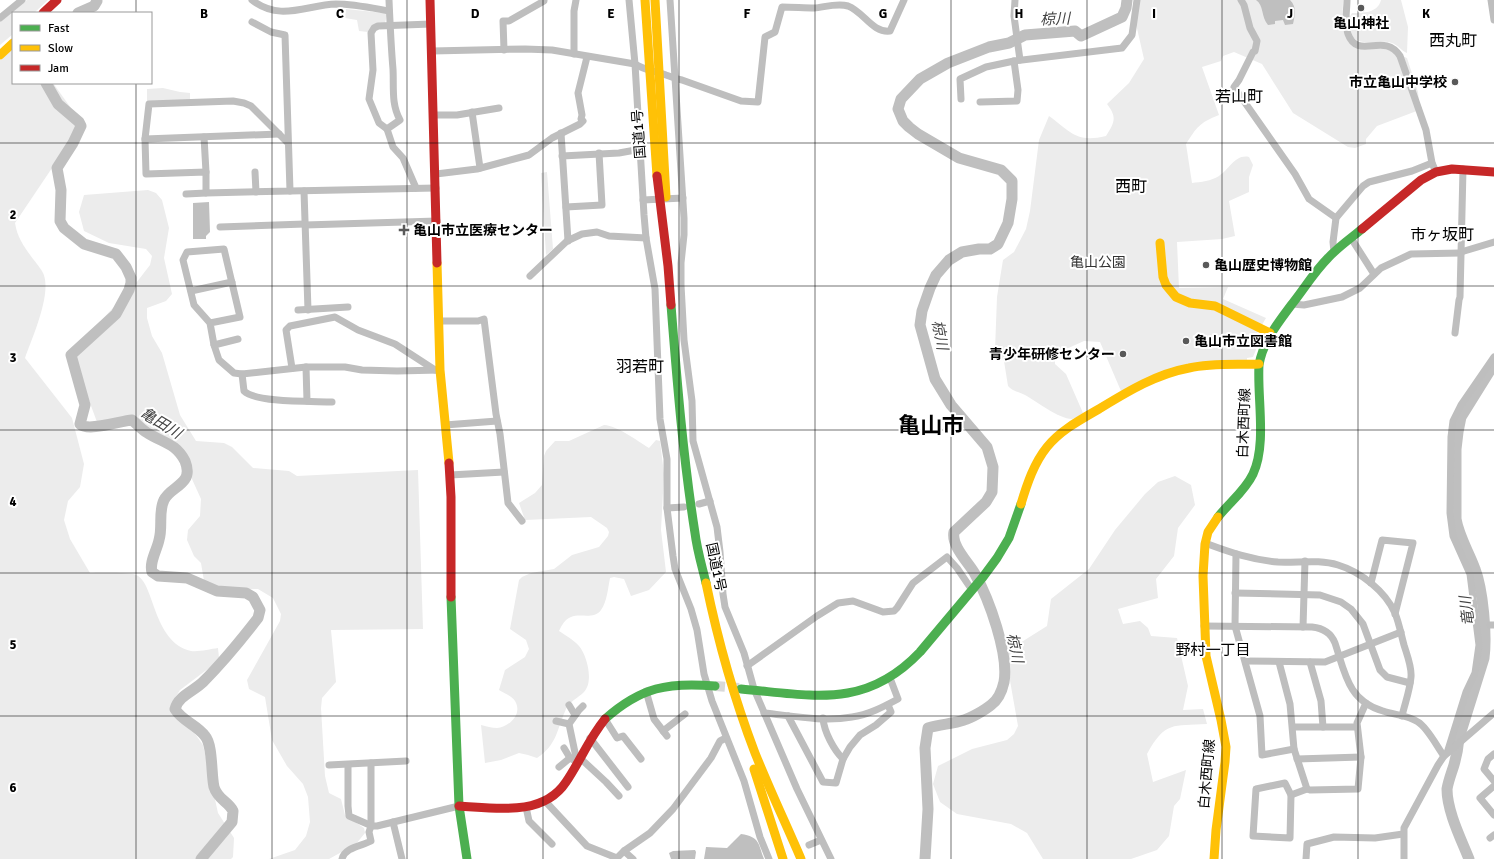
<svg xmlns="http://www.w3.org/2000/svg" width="1494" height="859" font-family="Signika,'Noto Sans JP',sans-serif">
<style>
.green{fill:#ececec}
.water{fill:#bfbfbf}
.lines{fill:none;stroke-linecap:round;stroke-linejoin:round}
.river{stroke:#bfbfbf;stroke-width:11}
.secondary-tunnel{stroke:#d9d9d9;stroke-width:10;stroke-dasharray:10 5;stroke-linecap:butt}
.street{stroke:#bebebe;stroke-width:7}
.fast{stroke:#4caf50;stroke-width:9}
.slow{stroke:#ffc107;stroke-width:9}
.jam{stroke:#c62828;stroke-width:9}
.grid{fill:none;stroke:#000;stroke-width:1;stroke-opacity:0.55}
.poi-dot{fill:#595959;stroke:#fff;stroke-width:1.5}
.labels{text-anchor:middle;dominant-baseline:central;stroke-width:4;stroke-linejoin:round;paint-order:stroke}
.poi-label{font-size:14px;font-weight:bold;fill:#000;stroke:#fff;text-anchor:start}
.street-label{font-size:14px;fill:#000;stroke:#fff}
.park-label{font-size:14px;fill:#333;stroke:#fff}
.water-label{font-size:15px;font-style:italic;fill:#444;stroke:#fff}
.neighbourhood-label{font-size:15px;fill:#000;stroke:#fff}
.quarter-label{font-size:16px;fill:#000;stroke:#fff}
.town-label{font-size:22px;font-weight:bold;fill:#000;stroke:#fff}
.grid-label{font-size:13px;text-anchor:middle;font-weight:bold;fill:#000;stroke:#fff;stroke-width:4;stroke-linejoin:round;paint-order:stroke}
</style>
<rect width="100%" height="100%" fill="#fff"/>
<g class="green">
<polygon points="27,0 48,0 34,13 13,13 13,34 0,45 0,22"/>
<path d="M1139,0H1343L1342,30L1355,48L1386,49L1407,58L1418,92L1419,101L1422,109L1377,126L1366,139V144L1355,148L1348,147L1293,113L1262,64L1234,52L1223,56L1221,61L1202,67L1219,115C1199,123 1197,127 1186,144L1192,183C1201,182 1211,181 1219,176C1230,169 1235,154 1249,157L1253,165L1249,177V192L1229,201L1235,236L1222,239L1177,242L1179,288L1228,287L1223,299L1266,318L1256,335C1260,343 1256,349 1253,357L1247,358V361H1219L1121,391L1100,342L1084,341L1055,354V364L1066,374L1083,413C1080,415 1076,418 1072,419C1059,419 1036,401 1025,395C1019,392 1012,391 1008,386L1004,361L995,350L997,297L1003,260L1014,252L1026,229L1030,211L1039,140L1049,116C1071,132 1076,143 1106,136C1115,122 1117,117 1107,104L1129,83L1144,59L1136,24Z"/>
<path d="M1381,0H1401L1408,27L1407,53C1400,50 1397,43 1388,42C1375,40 1352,49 1350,28C1349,23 1349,17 1352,13C1363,13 1378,13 1381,0Z"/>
<polygon points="346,9 384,13 387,15 385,23 368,32 359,31 357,20 345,18"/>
<path d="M13,48V83H53L73,111L79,130L77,139L52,168L15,223C18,243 31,255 42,271C54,290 32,338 25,358L72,418L84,464L80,487L68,501L64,520L70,539L90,573C98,573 130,572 136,575C155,582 152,642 191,651C199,652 210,649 218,648L219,658L213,665L180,690L175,698L183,717L203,745L218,813L234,838L233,857L231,859H0V60Z"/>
<polygon points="163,88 180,92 190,93 190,100 147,102 147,89"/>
<polygon points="547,172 553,249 546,255 541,173"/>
<polygon points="148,190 156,193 162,200 169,228 164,258 172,294 166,301 147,308 147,318 152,336 162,353 180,415 196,441 224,443 232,447 253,468 289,471 297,476 418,470 423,629 331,630 336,682 322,698 321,708 325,776 329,793 341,799 345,815 364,828 365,833 356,844 329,859 269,859 295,850 306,836 310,822 308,797 303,784 287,766 272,740 265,697 249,689 247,680 280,621 281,614 273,598 258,589 220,590 204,581 201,563 194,556 187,540 188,530 200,516 201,499 182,457 135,425 97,422 71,352 133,287 150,265 152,256 146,249 109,243 84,231 79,212 84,195"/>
<path d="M604,425C618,426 636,440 649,448L656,440L660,441L664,474L661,530L666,572L649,590L631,596L624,579L614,577L610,578C608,588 607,602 601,610C594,620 580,613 571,617C565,619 562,625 559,631C565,635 574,640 579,646C587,655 594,682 584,692C578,698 570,701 566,709C557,729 557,745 537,758L528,755L519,753L501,760L485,763L481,725C486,726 492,728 497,728C509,727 523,714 515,701C512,696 504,693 499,690L505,670L525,657L529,649L526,640L510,629L519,580L522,577L531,573L554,569L572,555L599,547L608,536L609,532L607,528L591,517L525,520L519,503L535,493L542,485L544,456L546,451L555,441H569Z"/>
<path d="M1175,476L1191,485L1195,505L1178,528L1174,556L1156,579L1158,598L1118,609L1123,624L1140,621L1148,628L1151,636L1177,638L1188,686L1183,710L1203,709L1207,724C1173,726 1165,721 1147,754L1153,782L1186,770L1180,799L1174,806L1169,836L1157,850L1131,859H1043L1027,833L1011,824L957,814L940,802L933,784L938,766L972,749L1007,740L1014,734L1018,726L1006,658L1009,650L1047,626L1051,599L1089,569L1115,530L1145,494L1158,482Z"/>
</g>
<g class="water">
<path d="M1256,0H1290C1297,7 1295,15 1293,24L1285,25L1283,20L1275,21V24L1268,25C1261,17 1264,5 1256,0Z"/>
<polygon points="209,202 210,232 206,236 206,239 193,239 193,203"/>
<path d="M741,834C760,837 758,843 764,859H704L706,847L727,848Z"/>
<polygon points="695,850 696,852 695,859 671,859 669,853 673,851"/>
</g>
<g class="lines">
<g class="river">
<polyline points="78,13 94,6 97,1"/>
<path d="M46,83L58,104L79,122L81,126L73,143L57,168L61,190L60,221L64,228L84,244L116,254L126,267L131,278V283L129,290L116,314L71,355L85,405L80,424C88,432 120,421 132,420C137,424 141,429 146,432C162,443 175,442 185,461C187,466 189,473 185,479C180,487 168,491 164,500C158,512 163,527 159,540C157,550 149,562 152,572L158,576L187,578L217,591L246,593L253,597L260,610L258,618C241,640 223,662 203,682C194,691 178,696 175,709C182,721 197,725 205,736C213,745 211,774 214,787C218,800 228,801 233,811L232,822L201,859"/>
<path d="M925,859L928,809L925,748L928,728C940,724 953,724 964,720C971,718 985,710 991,705C998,700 1002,691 1004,682C1009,654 989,599 975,574C969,563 951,546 954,532L986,502L992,492L993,467L987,447L951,405L935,379L920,325L922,311L930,288L936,275L949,260L962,252L979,249H990L998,244L1008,223L1012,199V181L1001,170L959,158L918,134L909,127L903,121L898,109L901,99L920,79L948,63L989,47L1009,43L1025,35L1075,31L1081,36L1122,17L1126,8L1127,0"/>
<path d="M1469,859C1461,839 1447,811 1447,789C1448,783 1450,777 1452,771C1456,760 1458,749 1459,738L1484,658C1487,635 1483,590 1475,569C1469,552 1459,537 1456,519V449L1458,432L1461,417L1494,364"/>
</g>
<polyline class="secondary-tunnel" points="715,686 739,688"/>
<g class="street">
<path d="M252,0C280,22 306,5 336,4C354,4 372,8 389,11"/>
<path d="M389,0C390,23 391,46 393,69C394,87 391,104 400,120L387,129L393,147L403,158L416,188"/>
<polyline points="629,0 635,64 644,215 646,238 655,289 660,419 667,459 667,508 673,556 675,569 691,609 697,630 704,674 712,701 744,781 760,837 769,859"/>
<polyline points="670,0 684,218 684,235 681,263 681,285 684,340 692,401 693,441 717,527 720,552 723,594 725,607 744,653 754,689 797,789 831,859"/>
<polyline points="1015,0 1014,16 1020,60"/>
<polyline points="1241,0 1244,5 1250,28 1257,41 1255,51 1253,52 1239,80 1234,87 1295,174 1309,199 1336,218"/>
<path d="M1347,0C1347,10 1344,24 1348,34C1358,61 1384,31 1400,56L1426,130L1432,163L1436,172"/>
<polyline points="1491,0 1494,20"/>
<polyline points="0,18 22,0"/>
<polyline points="252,22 271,32 285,35 290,191 206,193 206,172 146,174 145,139 149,104 233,101 244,103 251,106 288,143"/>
<polyline points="504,50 503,21 509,21 544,1 544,0"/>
<path d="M432,51L525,49L552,50L635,64C644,70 656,71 666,75C672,77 676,79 682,80L741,101L758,102L765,37L775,32L782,7C793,7 804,8 814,8C825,7 837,3 848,6C864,12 872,33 890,31L904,0"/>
<polyline points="574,54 574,11 576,0"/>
<polyline points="961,99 960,79 986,67 1014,61 1122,48 1132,35 1137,0"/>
<polyline points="980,102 1017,101 1018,90 1014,61"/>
<polyline points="472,112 480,168"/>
<polyline points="433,115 457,115 499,108"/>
<polyline points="387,129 379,123 369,99 373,70 371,33 374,28 378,26 431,24"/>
<polyline points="561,133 568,241"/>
<polyline points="204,137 206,172"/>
<polyline points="145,139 279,134"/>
<polyline points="562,156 619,153 641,149"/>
<polyline points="255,172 256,192"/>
<polyline points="436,174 477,169 529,155 552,138 580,124 583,121 581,119 582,115 578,93 587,57"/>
<polyline points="290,191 436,188"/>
<polyline points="304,191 308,310"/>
<polyline points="186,194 206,193"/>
<polyline points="643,200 683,198"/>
<polyline points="566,207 602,205 599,153"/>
<polyline points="305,225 437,221"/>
<polyline points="220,227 305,224"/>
<polyline points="1351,238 1374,274"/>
<polyline points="1334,252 1333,242 1336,218 1363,186 1369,182 1412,171 1432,163"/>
<polyline points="1461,252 1494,242"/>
<polyline points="530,276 567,241 582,234 597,232 609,236 646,238"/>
<polyline points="191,291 232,282"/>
<polyline points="1292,304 1304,305 1342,297 1360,288 1381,268 1411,254 1461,253"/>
<polyline points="298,310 348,307"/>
<polyline points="439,321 478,321 484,319 496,414 500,434 508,503 522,521"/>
<polyline points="210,323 240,317 224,249 187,252 183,260 194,305 210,323 214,345 219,360 234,373 242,374 306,367 345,367 362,370 397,371 440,370"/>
<polyline points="1455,333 1459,300 1460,297 1463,169"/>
<polyline points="214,345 238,339"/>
<polyline points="306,367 307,401"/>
<polyline points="292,368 286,330 290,326 335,317 358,330 395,344 435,370"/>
<path d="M242,374L244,391C256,403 314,401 332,402"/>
<polyline points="445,425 497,421"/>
<polyline points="450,475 504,472"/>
<polyline points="699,504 710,501"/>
<polyline points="667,508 684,507"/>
<path d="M1205,543C1229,552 1252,560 1278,562C1298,563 1319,559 1338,565C1361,572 1385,591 1395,613C1399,623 1401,634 1404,645C1407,655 1412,667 1411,677C1410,690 1405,703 1402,716"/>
<polyline points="1236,554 1235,626 1260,716 1262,755 1294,749"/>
<polyline points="1371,583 1382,540 1413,543 1395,614"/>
<polyline points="1235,593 1320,595 1341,602 1351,609 1363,624 1380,670 1387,677 1410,683"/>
<polyline points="1490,625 1494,625"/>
<path d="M1204,626L1312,627C1322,628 1331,633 1335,643C1345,673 1348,701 1383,711C1394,715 1408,715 1418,722C1428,728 1437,747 1444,756"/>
<polyline points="1303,627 1305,561"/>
<polyline points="1246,661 1325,662 1401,632"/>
<polyline points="1279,662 1290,704 1294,749 1307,789 1310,790 1358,789 1361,757 1357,723 1366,703"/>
<polyline points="1310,662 1321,701 1323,727"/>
<polyline points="747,666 817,616 838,603 853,601 883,612 894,611 897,608 913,583 947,557 957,568 972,590"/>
<polyline points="646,691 654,719 667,736"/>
<polyline points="569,705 575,715"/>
<path d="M764,713C793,716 823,722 852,717C868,715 883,707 898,699L890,678"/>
<polyline points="788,716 823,782 836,783 843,759 850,747 860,735 876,725 891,712 888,705"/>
<path d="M823,718C824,732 834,750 843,759"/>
<polyline points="605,719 617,738 623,736 641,759"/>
<polyline points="556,721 569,724"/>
<polyline points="1293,727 1356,727"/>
<polyline points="663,731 685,714"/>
<polyline points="590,738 628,787"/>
<polyline points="564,748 570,758"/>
<polyline points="1447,753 1466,692 1475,673 1479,645 1470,574 1453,536 1450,513 1451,437 1453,421 1461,405 1494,357"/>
<polyline points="1494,754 1488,759 1484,769 1494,781"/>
<polyline points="579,757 606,782 619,796"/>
<polyline points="1297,759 1361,757"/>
<polyline points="577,762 569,724 579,710 583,706"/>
<polyline points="329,765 406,761"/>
<polyline points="348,765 348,806 349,816 372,826 377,826 459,806"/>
<polyline points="559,767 570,758 577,762"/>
<polygon points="1285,783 1291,795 1290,838 1253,836 1256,789"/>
<polyline points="1494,786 1480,798 1494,815"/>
<polyline points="1291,795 1307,789"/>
<polyline points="545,801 587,846 617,858"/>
<polyline points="526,807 529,821 552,844"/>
<polyline points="393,822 402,859"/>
<polyline points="1490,838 1494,835"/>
<polyline points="809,845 821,840"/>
<polyline points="624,851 633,859"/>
<path d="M342,859C345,847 362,846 371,841L369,832L371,826V763"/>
<polyline points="616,859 624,851 650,833 673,809 711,758 720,741 726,738"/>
<polyline points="1306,859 1307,844 1334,837 1375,838 1403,834"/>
<polyline points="1404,859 1404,828 1438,765 1444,756 1494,713"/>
</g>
<g class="fast">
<path d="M671,305C677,381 683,457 695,533C697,550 702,566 706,583"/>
<path d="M1218,517C1229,503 1245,491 1253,474C1267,444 1257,398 1259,365C1263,341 1278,323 1292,304C1304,289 1314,272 1328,258C1338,247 1351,238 1362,229"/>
<polyline points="451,597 459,806 467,859"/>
<path d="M741,689C812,695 865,710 920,652L983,577L997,558L1009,538L1021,504"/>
<path d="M605,719C641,687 668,682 715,686"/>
</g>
<g class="slow">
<polyline points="645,0 657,176"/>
<polyline points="655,0 666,197"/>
<polyline points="0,55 13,43"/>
<polyline points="1160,243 1163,277 1166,285 1176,297 1190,303 1215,306 1270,333"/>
<polyline points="437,263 440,370 449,463"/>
<path d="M1021,504C1027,484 1034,463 1047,447C1061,430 1080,420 1099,409C1127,392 1156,374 1189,368C1212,363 1236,365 1259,364"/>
<path d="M706,583C718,641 734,698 755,753C769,788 786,824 801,859"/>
<polyline points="754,769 783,859"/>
<polyline points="1214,859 1216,830 1225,762 1226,747 1221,720 1206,656 1203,576 1205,544 1208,532 1218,517"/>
</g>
<g class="jam">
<polyline points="430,0 437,263"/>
<polyline points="43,13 57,0"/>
<polyline points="657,176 668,266 671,305"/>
<polyline points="1362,229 1421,180 1436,172 1452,169 1494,172"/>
<polyline points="449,463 451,497 451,597"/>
<path d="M459,806C495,808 543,817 566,782C581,760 588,740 605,719"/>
</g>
</g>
<path class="grid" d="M136,0V13M272,0V859M407,0V859M543,0V859M679,0V859M815,0V859M951,0V859M1087,0V859M1222,0V859M1358,0V859M136,83V859M0,143H1494M0,286H1494M0,430H1494M0,573H1494M0,716H1494"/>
<g class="poi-dot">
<circle cx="1361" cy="8" r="4"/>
<circle cx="1455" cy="82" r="4"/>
<path d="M402 224h4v4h4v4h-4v4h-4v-4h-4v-4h4z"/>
<circle cx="1206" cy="265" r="4"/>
<circle cx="1186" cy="341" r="4"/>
<circle cx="1123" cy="354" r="4"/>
</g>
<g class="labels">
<g class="poi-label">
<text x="1361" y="23" text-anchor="middle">亀山神社</text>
<text x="1447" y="82" text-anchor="end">市立亀山中学校</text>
<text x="413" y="230">亀山市立医療センター</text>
<text x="1214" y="265">亀山歴史博物館</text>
<text x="1194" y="341">亀山市立図書館</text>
<text x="1115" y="354" text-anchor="end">青少年研修センター</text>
</g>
<g class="street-label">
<text transform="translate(639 134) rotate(-94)">国道1号</text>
<text transform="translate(1244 423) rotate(-88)">白木西町線</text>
<text transform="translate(716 567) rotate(78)">国道1号</text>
<text transform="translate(1207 774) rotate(-85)">白木西町線</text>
</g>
<g class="park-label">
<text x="1098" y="262">亀山公園</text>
</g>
<g class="water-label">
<text transform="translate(1055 19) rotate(-2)">椋川</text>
<text transform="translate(940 335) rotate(79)">椋川</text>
<text transform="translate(161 423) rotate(31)">亀田川</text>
<text transform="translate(1467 611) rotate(-97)">竜川</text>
<text transform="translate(1015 648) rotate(78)">椋川</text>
</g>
<g class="neighbourhood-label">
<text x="1213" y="650">野村一丁目</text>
</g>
<g class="quarter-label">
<text x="1453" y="41">西丸町</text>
<text x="1239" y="97">若山町</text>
<text x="1131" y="187">西町</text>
<text x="1442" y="235">市ヶ坂町</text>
<text x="640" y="367">羽若町</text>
</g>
<g class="town-label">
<text x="931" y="425">亀山市</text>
</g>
</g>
<g class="grid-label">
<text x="204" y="18">B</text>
<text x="340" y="18">C</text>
<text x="475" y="18">D</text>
<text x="611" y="18">E</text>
<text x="747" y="18">F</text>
<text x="883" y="18">G</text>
<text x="1019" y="18">H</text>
<text x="1154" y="18">I</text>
<text x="1290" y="18">J</text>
<text x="1426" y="18">K</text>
<text x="13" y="219">2</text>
<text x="13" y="362">3</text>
<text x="13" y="506">4</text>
<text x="13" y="649">5</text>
<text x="13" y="792">6</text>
</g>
<rect x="12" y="12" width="140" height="72" fill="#ffffff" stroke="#999999"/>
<rect x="20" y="25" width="20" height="6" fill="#4caf50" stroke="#999999"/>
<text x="48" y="32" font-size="12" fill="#000000">Fast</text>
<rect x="20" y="45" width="20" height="6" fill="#ffc107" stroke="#999999"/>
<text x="48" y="52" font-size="12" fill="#000000">Slow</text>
<rect x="20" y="65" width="20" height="6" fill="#c62828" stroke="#999999"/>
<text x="48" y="72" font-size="12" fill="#000000">Jam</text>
</svg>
